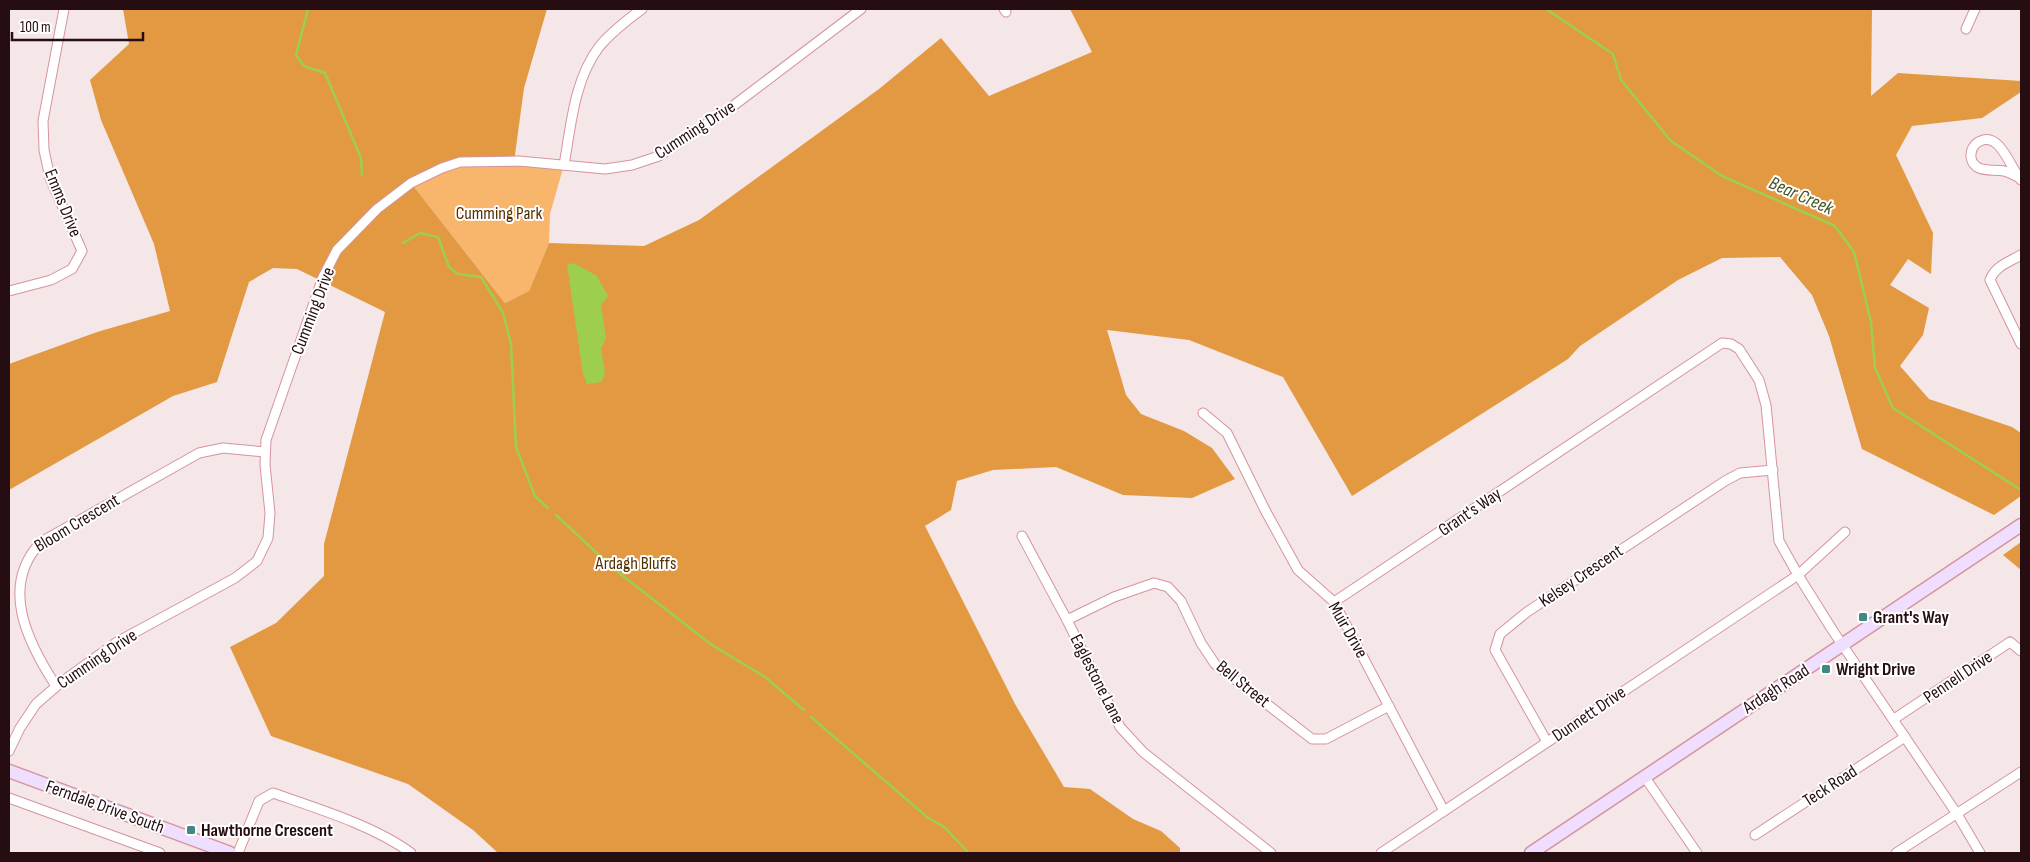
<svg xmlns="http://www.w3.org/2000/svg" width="2030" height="862" font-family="'Sofia Sans Condensed',sans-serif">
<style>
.green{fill:#f8b66d}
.forest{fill:#e29942}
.water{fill:#9dcf4c}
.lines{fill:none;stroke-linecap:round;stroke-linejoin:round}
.stream{stroke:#9dcf4c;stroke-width:2.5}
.street-casing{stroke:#d6939f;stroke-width:11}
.secondary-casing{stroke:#d6939f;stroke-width:15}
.street{stroke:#fff;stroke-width:9}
.secondary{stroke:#efdefe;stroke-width:12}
.poi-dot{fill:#428882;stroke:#fff;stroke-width:2}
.labels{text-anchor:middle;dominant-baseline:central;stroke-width:4;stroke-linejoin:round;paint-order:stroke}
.street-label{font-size:18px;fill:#250d12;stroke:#fff}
.park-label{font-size:18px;fill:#543000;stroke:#fff}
.poi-label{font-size:18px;font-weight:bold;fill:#250d12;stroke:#fff;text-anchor:start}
.water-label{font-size:19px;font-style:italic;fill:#435725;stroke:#fff}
</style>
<rect width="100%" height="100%" fill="#f5e6e8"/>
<polygon class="green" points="460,162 564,165 550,214 549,243 529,291 505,303 411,183"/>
<g class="forest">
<polygon points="123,9 547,9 524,88 514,162 460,162 411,183 505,303 529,291 549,243 644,246 699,220 879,89 941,38 989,96 1092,52 1070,9 1872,9 1871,96 1898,73 2021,81 2021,92 1982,118 1912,126 1896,155 1933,233 1931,274 1908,259 1890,285 1929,308 1923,335 1900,366 1929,399 2012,427 2021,433 2021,496 1994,515 1862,449 1829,336 1812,295 1780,257 1722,258 1678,280 1580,346 1568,359 1352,496 1283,377 1189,340 1107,330 1126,395 1141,414 1184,431 1212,448 1235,479 1192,498 1123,495 1056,467 993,470 957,481 951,510 925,526 1015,704 1064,787 1090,789 1133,819 1161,831 1180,848 1180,853 498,853 473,830 408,784 271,736 230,647 276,623 324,576 324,544 385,312 297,269 273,268 249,282 217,382 173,396 9,490 9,364 97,332 170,311 154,244 101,120 90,80 129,44"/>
<polygon points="2021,542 2021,570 2003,555"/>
</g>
<polygon class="water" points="574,263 597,276 608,296 601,305 606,338 601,348 605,372 602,382 587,384 583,374 567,265"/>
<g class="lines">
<g class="stream">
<polyline points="308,9 296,55 304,66 325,73 361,158 362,175"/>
<polyline points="1546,9 1613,54 1621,80 1671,141 1722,176 1835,226 1854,252 1871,322 1875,368 1893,408 2021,490"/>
<polyline points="403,243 420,233 438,237 449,267 458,274 481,277 503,313 511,344 516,447 535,496 548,508"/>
<polyline points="556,515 614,569 712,645 765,677 804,710"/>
<polyline points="811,717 927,817 944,827 969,853"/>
</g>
<defs>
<g id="street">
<polyline points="1004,9 1006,12"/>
<polyline points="1966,29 1975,9"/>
<path d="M564,165C571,126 574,80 599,47C611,32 627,20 642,9"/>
<path d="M2018,177C2014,175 2009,172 2004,171C1995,169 1985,172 1977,167C1966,159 1971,143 1983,140C2001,135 2011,169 2021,180"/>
<path d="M2021,255C2009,262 1995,266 1990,280L2021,344"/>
<polyline points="9,291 51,280 72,269 82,251 50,178 44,150 43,121 64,9"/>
<polyline points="1203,413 1227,433 1265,510 1298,570 1334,602 1444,811"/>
<polyline points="1022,536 1067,620 1120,727 1143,752 1271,853"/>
<polyline points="1334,602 1722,343 1731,344 1739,349 1759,380 1766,405 1779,541 1798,575 1833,631 1957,814 1980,853"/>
<polyline points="1067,620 1114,597 1154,583 1168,587 1181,601 1201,643 1215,664 1312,739 1326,739 1389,706"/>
<path d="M56,686C26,640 0,585 41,542L199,453L223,448L265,452"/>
<polyline points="1894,719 2010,642 2021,651"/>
<polyline points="1547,742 1495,650 1500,634 1527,612 1725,481 1740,473 1773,470"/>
<polyline points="9,751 20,728 36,704 59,684 117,642 235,578 257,561 268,538 270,513 265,465 266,440 323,277 337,250 377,209 411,183 442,168 460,162 519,161 605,169 632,165 659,156 733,106 861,9"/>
<polyline points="1644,776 1697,853"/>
<polyline points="9,798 160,853"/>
<polyline points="1755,835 1905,737"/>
<path d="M238,853L259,801L273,793C316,808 375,826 411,853"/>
<polyline points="1381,853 1798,575 1845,532"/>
<polyline points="1896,853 2021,772"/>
</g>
<g id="secondary">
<polyline points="9,771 230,853"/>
<polyline points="1531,853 2021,525"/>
</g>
</defs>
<use href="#street" class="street-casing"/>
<use href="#secondary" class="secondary-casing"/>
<use href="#street" class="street"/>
<use href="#secondary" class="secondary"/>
</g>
<g class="poi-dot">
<rect x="1858" y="612" width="10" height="10" rx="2.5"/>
<rect x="1821" y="664" width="10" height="10" rx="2.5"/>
<rect x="186" y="825" width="10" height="10" rx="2.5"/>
</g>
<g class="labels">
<g class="street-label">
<text transform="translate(695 130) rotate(-33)">Cumming Drive</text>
<text transform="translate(63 203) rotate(68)">Emms Drive</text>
<text transform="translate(313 311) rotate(-69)">Cumming Drive</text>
<text transform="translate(1470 512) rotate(-34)">Grant's Way</text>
<text transform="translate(77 523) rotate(-31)">Bloom Crescent</text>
<text transform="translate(1581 576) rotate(-34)">Kelsey Crescent</text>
<text transform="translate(1348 630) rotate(60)">Muir Drive</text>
<text transform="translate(97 659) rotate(-34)">Cumming Drive</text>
<text transform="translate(1958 677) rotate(-34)">Pennell Drive</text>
<text transform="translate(1097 679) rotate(63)">Eaglestone Lane</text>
<text transform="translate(1243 684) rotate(39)">Bell Street</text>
<text transform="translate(1776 689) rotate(-33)">Ardagh Road</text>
<text transform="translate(1589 714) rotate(-34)">Dunnett Drive</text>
<text transform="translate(1830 786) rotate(-33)">Teck Road</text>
<text transform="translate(105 807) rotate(20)">Ferndale Drive South</text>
</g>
<g class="park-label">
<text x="499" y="213">Cumming Park</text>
<text x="636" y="563">Ardagh Bluffs</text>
</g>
<g class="poi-label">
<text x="1873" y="617">Grant's Way</text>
<text x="1836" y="669">Wright Drive</text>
<text x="201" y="830">Hawthorne Crescent</text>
</g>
<g class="water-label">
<text transform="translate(1801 196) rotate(24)">Bear Creek</text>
</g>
</g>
<rect width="2030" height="862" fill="none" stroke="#250d12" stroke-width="20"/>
<path d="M12 32v8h131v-8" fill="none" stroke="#250d12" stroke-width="2.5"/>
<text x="20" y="32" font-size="15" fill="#250d12" stroke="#ffffff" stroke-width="4" paint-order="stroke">100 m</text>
</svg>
